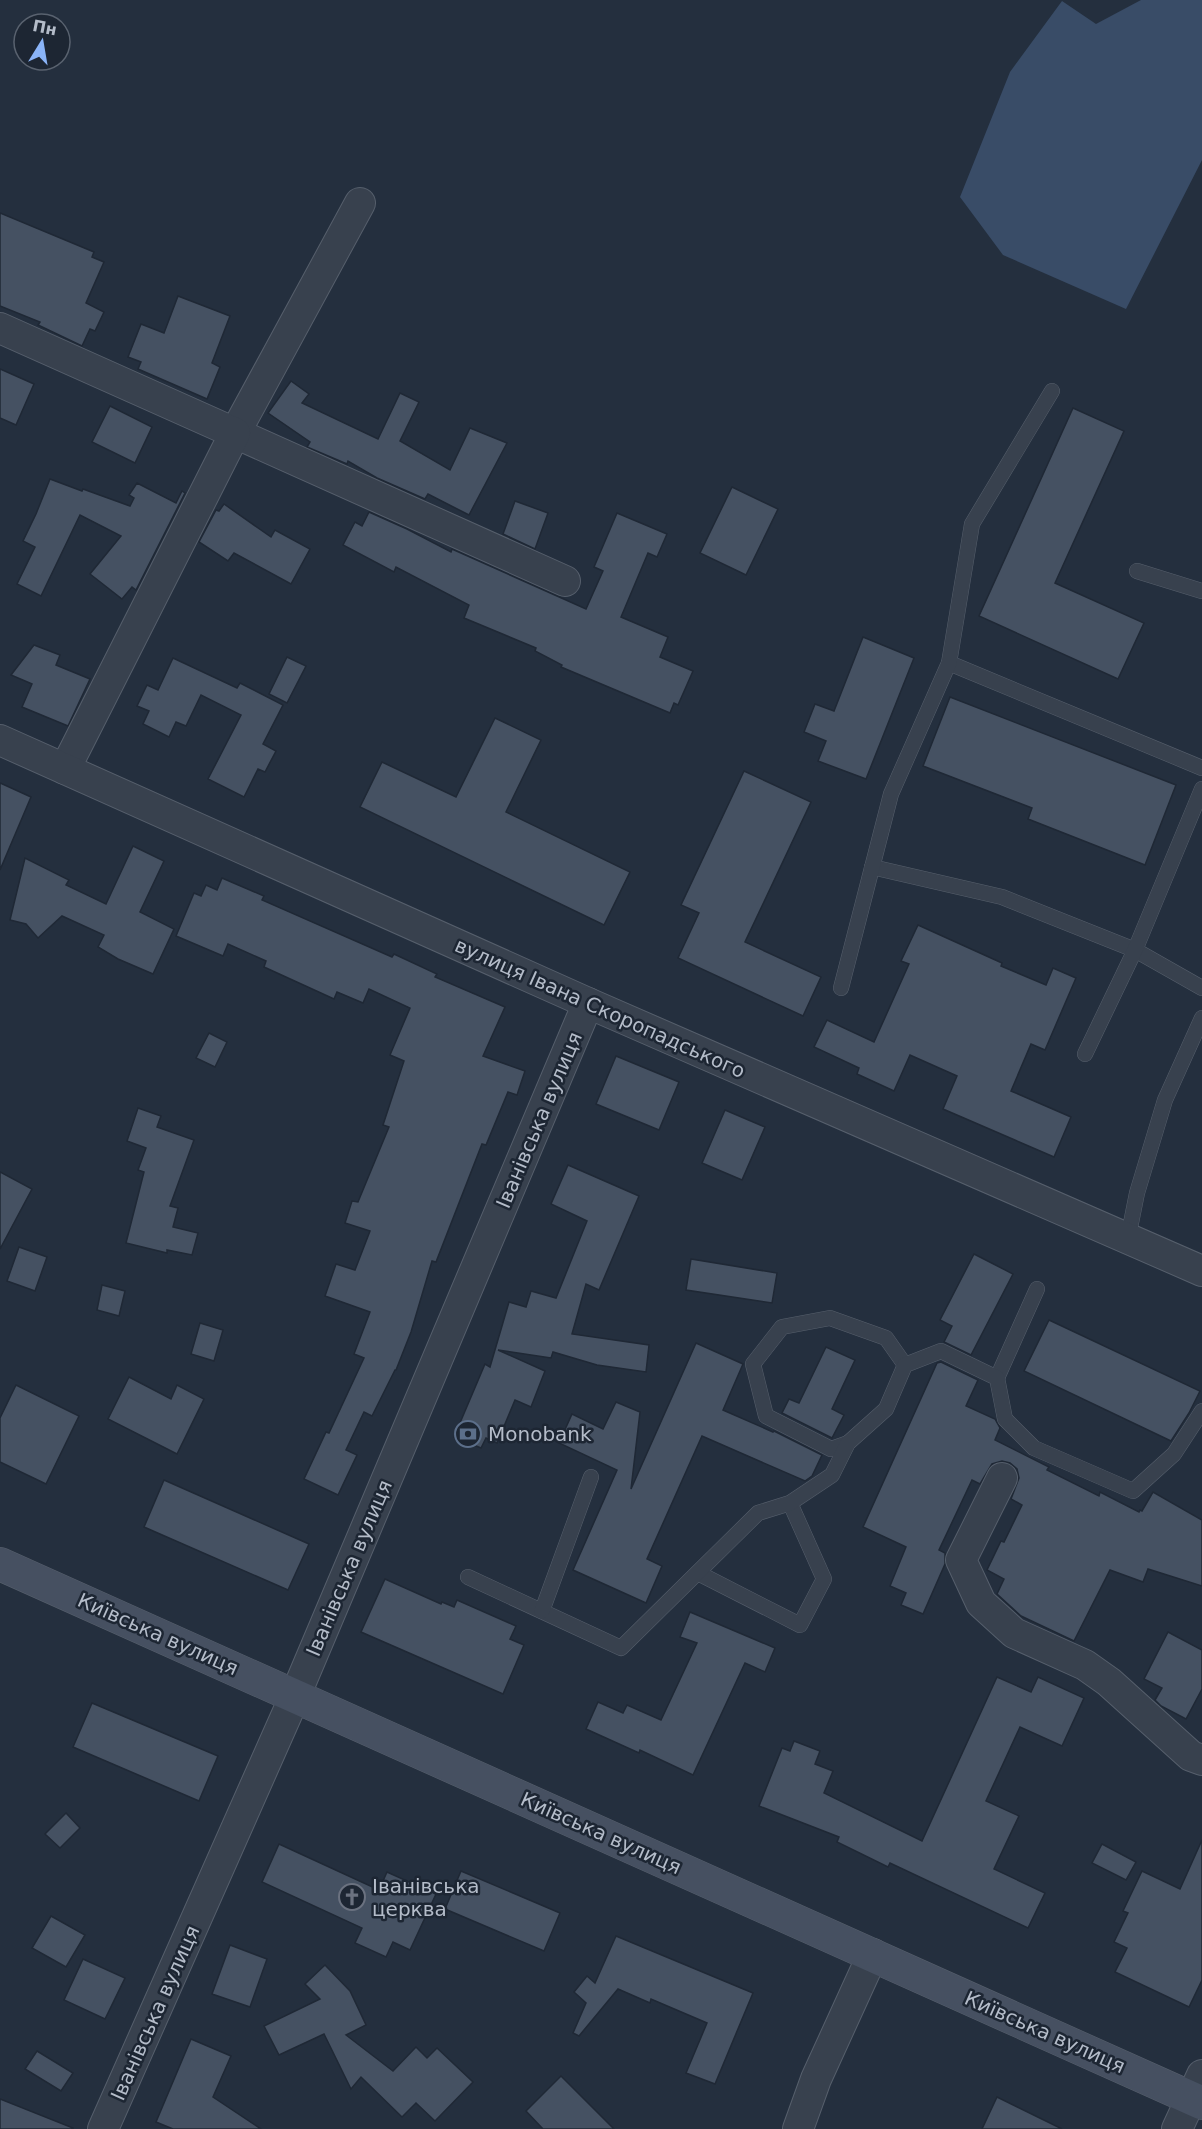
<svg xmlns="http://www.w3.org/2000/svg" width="1202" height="2129" font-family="'DejaVu Sans',sans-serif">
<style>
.water{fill:#394c67}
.building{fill:#455162;stroke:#1f2835;stroke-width:1.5}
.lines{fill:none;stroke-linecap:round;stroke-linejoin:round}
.lane-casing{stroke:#565f6c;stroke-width:16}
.street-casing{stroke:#565f6c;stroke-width:32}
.secondary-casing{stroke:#565f6c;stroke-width:34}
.lane{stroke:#38414e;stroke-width:15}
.street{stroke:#38414e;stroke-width:30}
.secondary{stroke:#465061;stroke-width:33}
.labels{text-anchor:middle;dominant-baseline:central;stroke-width:5;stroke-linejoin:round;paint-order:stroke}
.street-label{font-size:20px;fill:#b4bcc9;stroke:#1d2633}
.poi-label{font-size:20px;fill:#b4bcc9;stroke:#1d2633;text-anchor:start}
</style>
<rect width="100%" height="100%" fill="#242f3e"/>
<polygon class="water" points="1141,0 1202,0 1202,160 1126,309 1003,255 960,197 1010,72 1062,1 1096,24"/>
<g class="building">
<polygon points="0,213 94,252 92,257 104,262 86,303 104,312 95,331 90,329 82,346 38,325 40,322 0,306"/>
<polygon points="178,296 230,316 212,363 220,367 207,399 138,369 141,362 128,357 141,324 164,333"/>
<polygon points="0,369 34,384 16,425 0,418"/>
<polygon points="291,381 309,394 302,403 378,439 400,393 419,402 400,441 450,470 470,428 507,443 469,515 428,494 425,499 377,478 348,461 347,464 307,447 310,442 268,413"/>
<polygon points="110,406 152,427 135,463 92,442"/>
<polygon points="1073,408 1124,431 1055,583 1144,623 1118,679 979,616"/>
<polygon points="50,479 82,491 83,489 130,506 134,498 129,495 137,483 176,503 182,491 185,493 136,590 132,587 122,599 90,574 121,536 80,515 41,596 17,584 35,547 23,541 36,514"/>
<polygon points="732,487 778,509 746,575 700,553"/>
<polygon points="515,501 548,513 535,549 503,534"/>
<polygon points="224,504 271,537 275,530 310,549 291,584 234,553 228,561 199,542 216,510 219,511"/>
<polygon points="369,512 407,529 451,552 452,549 586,609 603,571 594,567 617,513 667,534 657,557 648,553 621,617 668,637 660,657 693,671 678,705 674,703 670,713 561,667 562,665 535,651 536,648 464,618 469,605 396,567 394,572 343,545 355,522 362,526"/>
<polygon points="863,637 914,658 866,779 818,761 826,741 804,732 815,704 834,711"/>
<polygon points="34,645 60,655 56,665 90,679 68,726 22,707 32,684 11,675"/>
<polygon points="287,657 306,666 287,703 269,694"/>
<polygon points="173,658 237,688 240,683 283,705 263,744 276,751 265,772 258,769 244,797 208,779 241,715 201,695 186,726 176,722 169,737 143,724 149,711 137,706 147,685 158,690"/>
<polygon points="950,697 1176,785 1145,865 1028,819 1032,808 923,766"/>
<polygon points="495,718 541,740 506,812 630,872 604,925 360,807 382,762 456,797"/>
<polygon points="744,771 811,802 745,942 821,977 803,1016 678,958 699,913 681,905"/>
<polygon points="0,783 31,797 0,870"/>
<polygon points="133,846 164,861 140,912 174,929 153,974 118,959 98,947 104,935 62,916 38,938 26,924 10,920 25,858 69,880 66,885 106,904"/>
<polygon points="222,878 264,896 262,900 392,957 394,954 437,974 435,977 505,1007 483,1056 525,1071 517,1095 508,1092 486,1145 482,1144 436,1262 432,1261 411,1332 396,1370 395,1370 372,1416 364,1412 346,1450 357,1455 338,1495 304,1479 326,1432 329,1433 364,1358 354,1354 370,1312 325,1296 336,1264 355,1270 370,1231 345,1223 352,1201 358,1202 389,1127 383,1125 404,1061 390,1055 410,1008 369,989 363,1003 337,992 334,999 264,967 266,961 228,944 223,956 176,936 194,893 201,896 206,885 217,890"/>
<polygon points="918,925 1002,963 1001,966 1046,985 1053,968 1076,978 1045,1050 1031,1044 1011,1091 1071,1117 1054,1157 943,1109 957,1076 910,1055 894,1091 857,1074 859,1068 814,1047 827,1020 874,1042 909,964 901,961"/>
<polygon points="209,1033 227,1042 215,1067 196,1058"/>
<polygon points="616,1056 679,1082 659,1130 596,1104"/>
<polygon points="138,1108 161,1116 157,1127 194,1140 170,1206 178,1208 173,1227 198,1233 192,1255 167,1250 167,1253 126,1243 144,1172 138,1170 146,1148 127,1141"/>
<polygon points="725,1110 765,1127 742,1180 702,1163"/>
<polygon points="568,1165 639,1196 599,1290 586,1284 572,1334 649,1345 646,1372 597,1365 553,1352 551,1358 498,1350 545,1371 531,1407 515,1400 497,1443 486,1438 481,1448 454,1437 485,1364 490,1367 509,1302 526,1307 531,1291 556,1298 587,1221 551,1204"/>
<polygon points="0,1172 32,1189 0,1249"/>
<polygon points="19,1247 47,1257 35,1291 7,1281"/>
<polygon points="974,1254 1013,1274 971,1355 944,1342 952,1326 940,1320"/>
<polygon points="691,1259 777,1273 772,1303 686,1290"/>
<polygon points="102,1285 125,1291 119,1316 97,1310"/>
<polygon points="1049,1320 1200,1391 1189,1413 1171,1441 1024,1371"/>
<polygon points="200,1323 223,1330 214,1361 191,1354"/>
<polygon points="696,1343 743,1364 723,1410 773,1432 774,1431 822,1455 812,1476 805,1481 702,1436 647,1559 662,1566 646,1603 573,1570 617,1470 559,1443 572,1414 603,1429 616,1402 640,1412 631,1489"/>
<polygon points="826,1347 855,1360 832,1409 844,1415 832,1438 782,1413 789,1399 799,1403"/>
<polygon points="941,1362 978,1380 966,1406 995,1419 1000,1428 995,1440 1049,1467 1047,1470 1099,1496 1100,1492 1139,1512 1140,1510 1142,1511 1153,1492 1202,1520 1202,1586 1148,1569 1143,1582 1110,1570 1074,1641 1021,1616 997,1594 1004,1579 987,1570 1001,1541 1004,1542 1022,1505 1011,1499 1019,1478 1017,1469 1010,1463 1002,1461 992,1464 980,1484 972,1480 939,1550 945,1553 945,1564 923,1614 901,1605 906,1593 890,1586 906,1547 863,1527 937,1363"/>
<polygon points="129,1377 171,1399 177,1385 204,1399 177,1454 108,1419"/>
<polygon points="16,1385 79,1416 46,1484 0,1462 0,1418"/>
<polygon points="164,1480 309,1544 288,1590 144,1527"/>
<polygon points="385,1579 441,1604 442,1602 454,1607 457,1600 516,1626 510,1639 524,1645 503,1694 361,1632"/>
<polygon points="690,1612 775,1648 765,1672 745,1663 693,1775 640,1750 639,1753 586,1729 598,1702 623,1713 627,1705 661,1720 697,1643 680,1637"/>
<polygon points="1168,1632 1202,1650 1202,1689 1186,1719 1161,1706 1155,1700 1162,1688 1144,1679"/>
<polygon points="997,1677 1031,1692 1038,1677 1084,1698 1062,1746 1020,1727 986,1801 1019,1816 994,1869 1045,1893 1028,1928 890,1863 888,1867 837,1842 839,1837 759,1806 782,1748 790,1751 794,1741 820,1751 815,1764 833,1771 824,1793 922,1841"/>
<polygon points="92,1703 218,1756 199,1801 73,1747"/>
<polygon points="66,1813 80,1828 60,1848 45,1834"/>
<polygon points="1202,1840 1202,1980 1189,2007 1115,1972 1127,1948 1114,1942 1128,1913 1123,1911 1142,1871 1180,1889"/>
<polygon points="279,1844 379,1890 387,1872 436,1894 410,1950 393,1942 386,1957 355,1943 362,1928 262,1882"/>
<polygon points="1102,1844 1136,1862 1126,1880 1092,1863"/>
<polygon points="461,1871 560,1913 544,1951 445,1909"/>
<polygon points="51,1916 85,1935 66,1967 32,1948"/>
<polygon points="616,1936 753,1993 715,2084 686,2073 707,2023 651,1999 650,2003 618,1989 579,2036 573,2033 586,2003 574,1992 587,1976 595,1983"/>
<polygon points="230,1945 267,1959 250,2007 212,1994"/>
<polygon points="83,1959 125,1978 105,2019 64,2000"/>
<polygon points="325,1965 350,1991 366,2025 346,2035 393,2071 416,2047 427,2058 437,2048 473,2082 435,2121 416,2103 402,2117 361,2077 351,2089 324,2034 279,2055 264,2026 320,1999 305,1984"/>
<polygon points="191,2039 231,2056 213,2097 261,2129 173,2129 156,2122"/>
<polygon points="37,2051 73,2073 61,2091 25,2069"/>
<polygon points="561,2076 614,2129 543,2129 526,2111"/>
<polygon points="997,2097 1062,2129 982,2129"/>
<polygon points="0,2099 73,2128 73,2129 0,2129"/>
</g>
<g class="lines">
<defs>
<g id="lane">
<polyline points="1137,571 1202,591"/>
<polyline points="949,663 1202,768"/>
<polyline points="872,867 1002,897 1135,950 1202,988"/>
<polyline points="841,988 891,794 949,663 972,524 1052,391"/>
<polyline points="1085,1054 1135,950 1202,789"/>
<polyline points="1128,1238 1137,1193 1165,1100 1202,1018"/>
<polyline points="997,1378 1037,1289"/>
<polyline points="848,1443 831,1449 766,1416 753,1364 782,1327 830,1318 886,1338 905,1365"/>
<polyline points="698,1573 800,1625 824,1579 790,1503"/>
<polyline points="468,1577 621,1648 758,1513 790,1503 832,1475 848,1443 886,1409 905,1365 941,1351 997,1378 1005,1419 1034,1448 1133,1491 1174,1454 1202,1411"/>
<polyline points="542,1611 591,1477"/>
</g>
<g id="street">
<polyline points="360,203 235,433 565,581"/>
<polyline points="0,328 235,433 65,769"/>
<polyline points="0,740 588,1003 1202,1271"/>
<polyline points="1002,1478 961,1560 981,1603 1014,1633 1085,1665 1109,1682 1191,1756 1202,1760"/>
<polyline points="103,2129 295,1696 588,1003"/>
<polyline points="798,2129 816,2079 873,1954"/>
<polyline points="1177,2129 1202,2075"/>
</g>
<polyline id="secondary" points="0,1564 1202,2103"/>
</defs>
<use href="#lane" class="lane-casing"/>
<use href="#street" class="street-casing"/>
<use href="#secondary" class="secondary-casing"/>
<use href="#lane" class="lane"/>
<use href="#street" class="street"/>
<use href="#secondary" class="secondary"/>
</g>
<defs>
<symbol id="bank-ring" viewBox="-11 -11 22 22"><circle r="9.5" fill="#1d2633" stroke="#5c6f8a" stroke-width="1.5"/><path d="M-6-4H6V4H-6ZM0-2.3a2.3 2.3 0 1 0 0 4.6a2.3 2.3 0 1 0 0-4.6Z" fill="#5c6f8a"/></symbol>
<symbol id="church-ring" viewBox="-11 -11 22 22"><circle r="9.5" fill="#1d2633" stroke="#6b7280" stroke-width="1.5"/><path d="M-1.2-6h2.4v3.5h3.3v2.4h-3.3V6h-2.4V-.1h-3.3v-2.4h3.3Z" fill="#6b7280"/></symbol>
</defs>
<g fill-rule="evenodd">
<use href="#bank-ring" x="453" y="1419" width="30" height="30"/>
<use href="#church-ring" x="337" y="1882" width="30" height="30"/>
</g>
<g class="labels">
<g class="street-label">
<text transform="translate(600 1008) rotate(24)">вулиця Івана Скоропадського</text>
<text transform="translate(539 1120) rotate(-67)">Іванівська вулиця</text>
<text transform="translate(349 1568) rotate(-67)">Іванівська вулиця</text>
<text transform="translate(158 1634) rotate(24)">Київська вулиця</text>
<text transform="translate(601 1833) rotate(24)">Київська вулиця</text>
<text transform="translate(155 2013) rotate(-66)">Іванівська вулиця</text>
<text transform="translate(1045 2032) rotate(24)">Київська вулиця</text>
</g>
<g class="poi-label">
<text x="488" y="1434">Monobank</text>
<text x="372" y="1886">Іванівська<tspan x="372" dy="23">церква</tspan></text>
</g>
</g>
<g transform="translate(42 42) rotate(11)"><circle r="28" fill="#1d2633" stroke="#59626f" stroke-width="1.5"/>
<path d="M0-4.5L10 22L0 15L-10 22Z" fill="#8ab4f8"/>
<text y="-9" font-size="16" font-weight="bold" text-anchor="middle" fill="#b4bcc9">Пн</text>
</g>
</svg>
